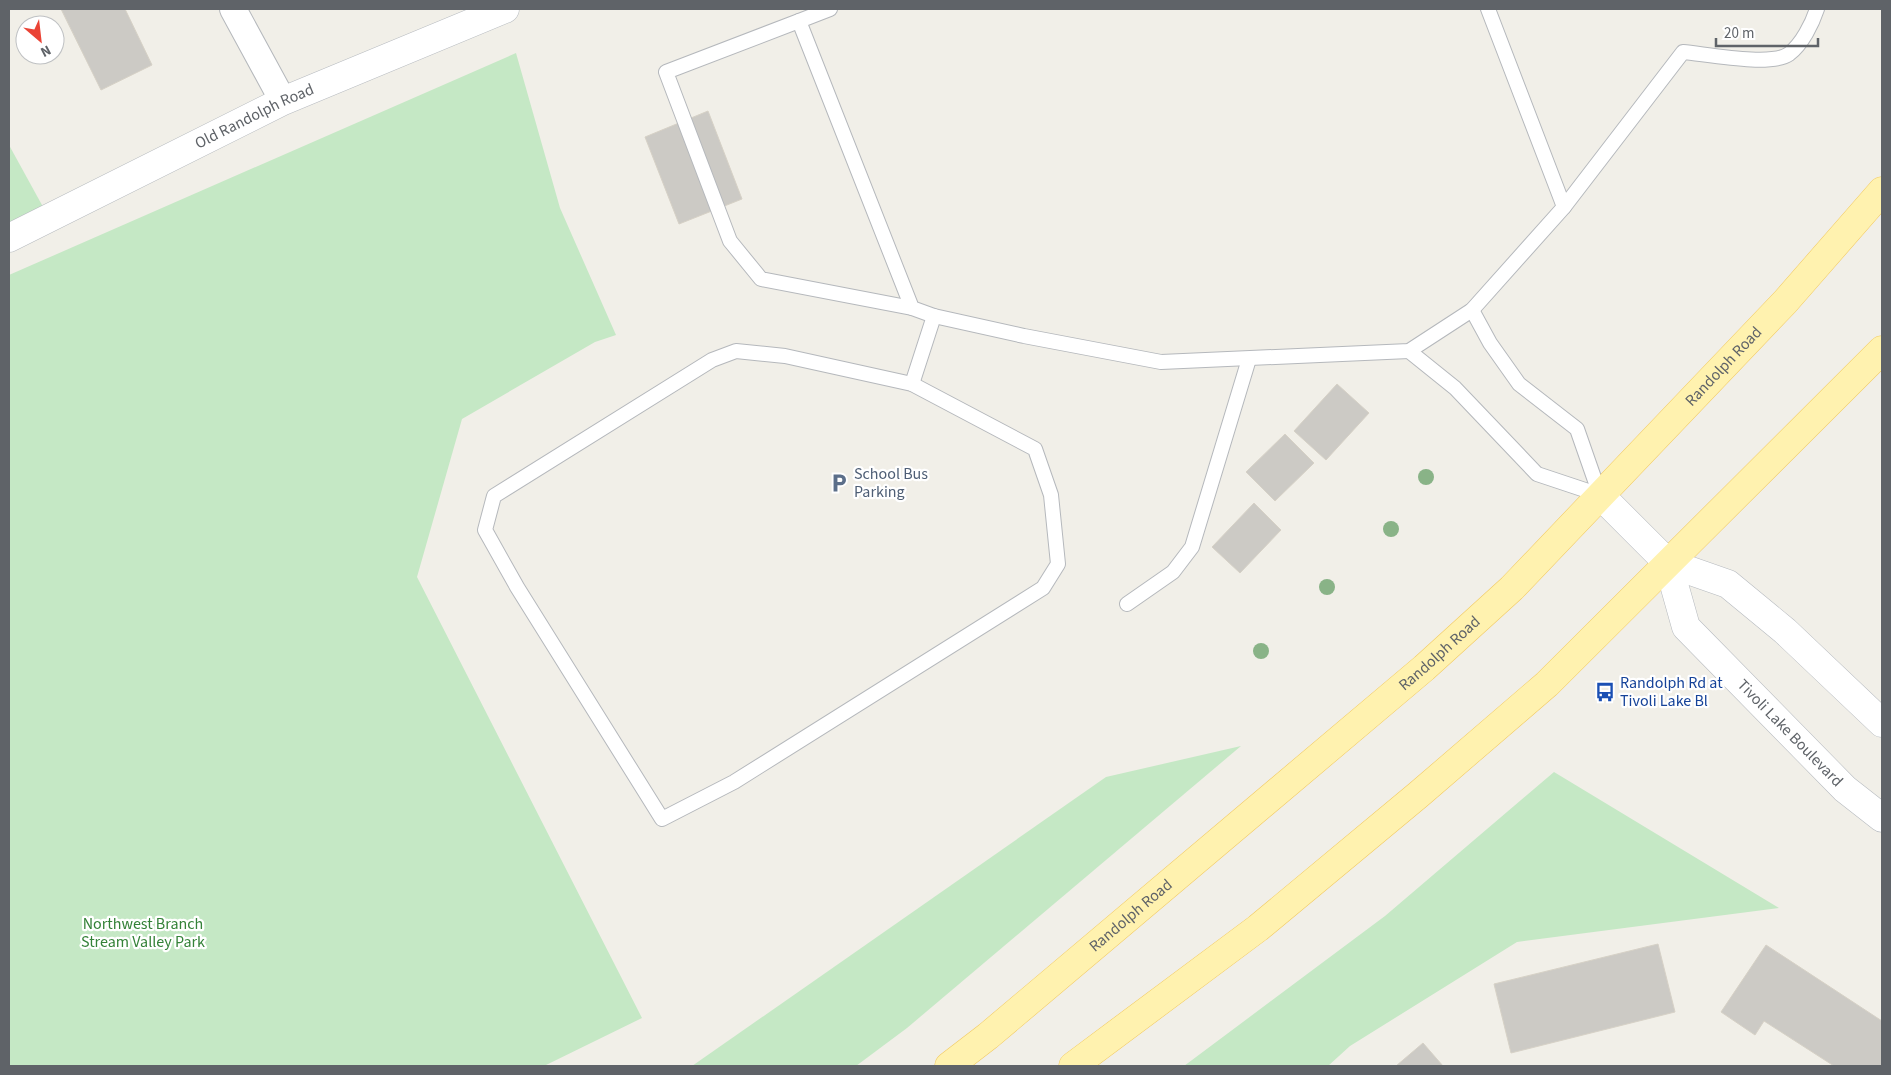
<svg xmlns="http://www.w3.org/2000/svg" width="1891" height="1075" font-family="'Source Sans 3',sans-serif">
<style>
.green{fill:#c5e8c5}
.building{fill:#cccac5;stroke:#d6d1c6}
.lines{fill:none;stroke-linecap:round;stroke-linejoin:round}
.lane-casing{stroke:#b5b8bc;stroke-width:16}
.street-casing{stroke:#b5b8bc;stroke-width:28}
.secondary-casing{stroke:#b6babf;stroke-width:29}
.primary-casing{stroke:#f2c960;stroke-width:29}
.lane{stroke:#fff;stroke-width:14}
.street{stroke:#fff;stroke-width:26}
.secondary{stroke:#fff;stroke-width:28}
.primary{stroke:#fff2af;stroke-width:28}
.tree{fill:#89b387}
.labels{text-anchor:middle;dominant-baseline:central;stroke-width:4.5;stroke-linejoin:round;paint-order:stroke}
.street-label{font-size:16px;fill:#5f6368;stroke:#fff}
.service-label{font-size:16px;fill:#4e5e75;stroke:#fff;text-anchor:start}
.transit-label{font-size:16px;fill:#164399;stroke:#fff;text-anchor:start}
.park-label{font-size:16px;fill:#348238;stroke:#fff}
</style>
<rect width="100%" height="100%" fill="#f1efe8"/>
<g class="green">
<polygon points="516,53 560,208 616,335 595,342 462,419 417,577 642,1018 544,1066 9,1066 9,275"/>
<polygon points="9,145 48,216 9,238"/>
<polygon points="1241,746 907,1028 856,1066 692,1066 1106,777"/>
<polygon points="1554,772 1779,908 1517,942 1350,1046 1328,1066 1184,1066 1385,916"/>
</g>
<g class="building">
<polygon points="61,9 125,9 152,65 101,90"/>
<polygon points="708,111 742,199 679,224 645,137"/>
<polygon points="1337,384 1369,413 1326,460 1294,431"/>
<polygon points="1285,434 1314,463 1275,501 1246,472"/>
<polygon points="1254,503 1281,530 1240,573 1212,547"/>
<polygon points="1658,944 1675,1012 1511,1053 1494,984"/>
<polygon points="1766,945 1882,1021 1882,1066 1834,1066 1764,1021 1755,1035 1721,1012"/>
<polygon points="1423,1043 1443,1066 1396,1066"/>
</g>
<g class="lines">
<defs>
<g id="lane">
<path d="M830,9L799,21L912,308L934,316L1024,336L1161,362L1409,351L1472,310L1564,207L1683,52C1706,54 1771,67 1789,54C1802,44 1812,24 1817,9"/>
<polyline points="1488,9 1564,207"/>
<polyline points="799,21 666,72 730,241 761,279 912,308"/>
<polyline points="1472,310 1490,343 1519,384 1577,429 1600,495"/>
<polygon points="736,351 785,356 912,384 1035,449 1051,495 1058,564 1043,588 734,782 662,819 517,587 485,530 494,496 712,360"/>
<polyline points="1409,351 1455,388 1537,474 1600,495"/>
<polyline points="912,384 934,316"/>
<polyline points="1127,604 1173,572 1192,547 1249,359"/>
</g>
<polyline id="street" points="233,9 283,101"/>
<g id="secondary">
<path id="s1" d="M9,238L283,101L505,9"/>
<polyline points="1600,495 1668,563 1728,584 1785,631 1882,723"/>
<path id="s2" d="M1668,563L1686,627L1845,789L1882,818"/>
</g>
<g id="primary">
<path id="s3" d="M949,1066L988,1036L1424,668L1512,588L1785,302L1882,191"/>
<polyline points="1073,1066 1258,928 1418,795 1547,684 1882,350"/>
</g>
</defs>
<use href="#lane" class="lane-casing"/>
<use href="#street" class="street-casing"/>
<use href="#secondary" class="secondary-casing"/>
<use href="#primary" class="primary-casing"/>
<use href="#lane" class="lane"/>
<use href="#street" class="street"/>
<use href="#secondary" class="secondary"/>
<use href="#primary" class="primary"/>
</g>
<g class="tree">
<circle cx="1426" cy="477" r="8"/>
<circle cx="1391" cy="529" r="8"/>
<circle cx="1327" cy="587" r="8"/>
<circle cx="1261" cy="651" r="8"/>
</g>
<defs>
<symbol id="parking-bare" viewBox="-9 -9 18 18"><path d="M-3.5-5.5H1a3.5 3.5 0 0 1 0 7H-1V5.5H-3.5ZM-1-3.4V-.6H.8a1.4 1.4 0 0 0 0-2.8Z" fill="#5c6f8a" stroke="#fff" stroke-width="2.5" paint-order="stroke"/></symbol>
<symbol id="bus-bare" viewBox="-9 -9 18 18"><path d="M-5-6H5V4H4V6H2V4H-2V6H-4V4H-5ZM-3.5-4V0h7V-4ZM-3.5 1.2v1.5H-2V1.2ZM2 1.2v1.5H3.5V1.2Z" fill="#1a4fb4" stroke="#fff" stroke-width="2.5" paint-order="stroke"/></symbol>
</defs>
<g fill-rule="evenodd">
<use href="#parking-bare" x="825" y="469" width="28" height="28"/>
<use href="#bus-bare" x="1591" y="678" width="28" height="28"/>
</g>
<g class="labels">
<g class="street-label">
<text stroke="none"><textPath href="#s1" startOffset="274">Old Randolph Road</textPath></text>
<text stroke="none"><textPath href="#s3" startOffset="1045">Randolph Road</textPath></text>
<text stroke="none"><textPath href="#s3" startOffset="641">Randolph Road</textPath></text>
<text stroke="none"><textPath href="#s2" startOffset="215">Tivoli Lake Boulevard</textPath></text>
<text stroke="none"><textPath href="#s3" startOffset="236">Randolph Road</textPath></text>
</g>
<g class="service-label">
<text x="854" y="474">School Bus<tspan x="854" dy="18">Parking</tspan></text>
</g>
<g class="transit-label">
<text x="1620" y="683">Randolph Rd at<tspan x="1620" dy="18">Tivoli Lake Bl</tspan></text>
</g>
<g class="park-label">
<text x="143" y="924">Northwest Branch<tspan x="143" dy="18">Stream Valley Park</tspan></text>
</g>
</g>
<rect width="1891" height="1075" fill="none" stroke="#5f6368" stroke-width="20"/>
<g transform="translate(40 40) rotate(152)"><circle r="24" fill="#ffffff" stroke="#bfc1c3"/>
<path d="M0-4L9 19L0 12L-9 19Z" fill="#ea4335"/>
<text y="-8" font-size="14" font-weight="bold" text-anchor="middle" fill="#5f6368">N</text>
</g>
<path d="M1716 38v8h102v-8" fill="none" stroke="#5f6368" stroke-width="2.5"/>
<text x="1724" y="38" font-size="15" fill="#5f6368" stroke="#ffffff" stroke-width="4" paint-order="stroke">20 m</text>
</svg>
